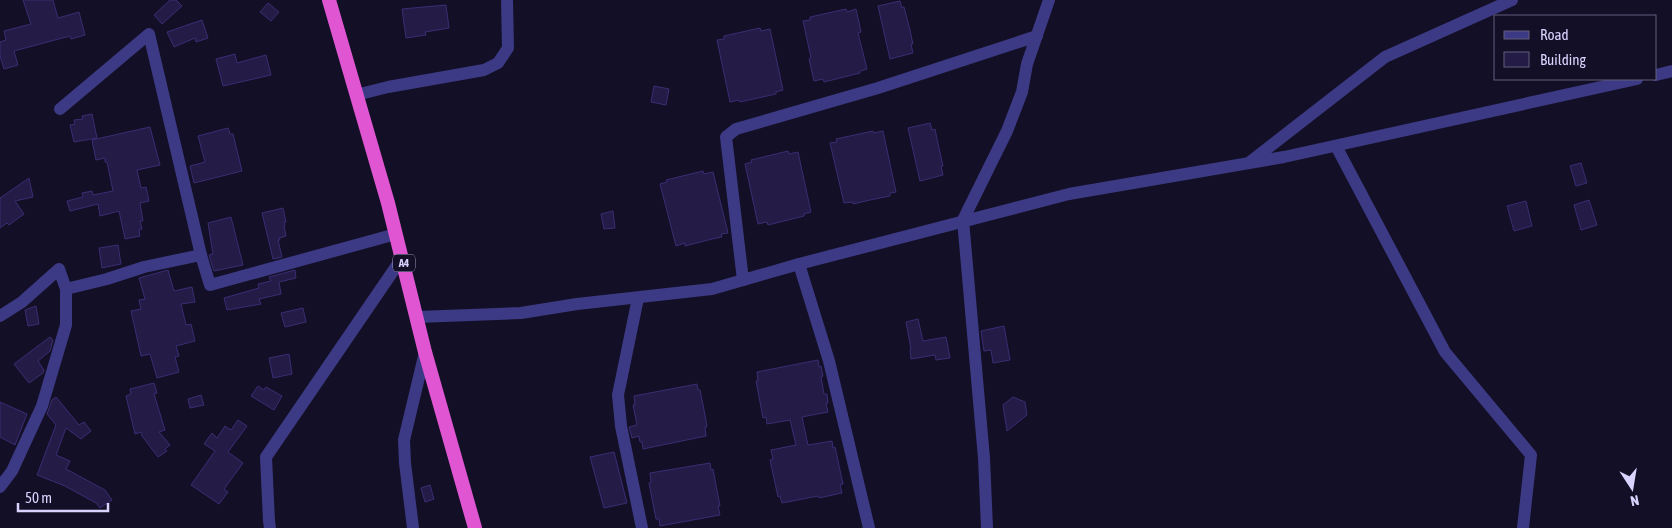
<svg xmlns="http://www.w3.org/2000/svg" width="1672" height="528" font-family="'Asap Condensed',sans-serif">
<style>
.building{fill:#241b47;stroke:#3b2d73}
.lines{fill:none;stroke-linecap:round;stroke-linejoin:round}
.minor{stroke:#3d3a85;stroke-width:12}
.trunk{stroke:#e055d1;stroke-width:14}
.labels{text-anchor:middle;dominant-baseline:central;stroke-width:4;stroke-linejoin:round;paint-order:stroke}
.shield{fill:#130f26;stroke:#9e99be;stroke-width:1}
.shield-label{font-size:11px;font-weight:bold;fill:#d9d4ff}
</style>
<rect width="100%" height="100%" fill="#130f26"/>
<g class="building">
<polygon points="23,0 53,0 58,18 79,12 85,35 71,39 70,36 14,51 18,65 4,69 0,56 0,42 6,40 4,31 31,24"/>
<polygon points="170,0 176,0 182,6 162,24 154,15"/>
<polygon points="900,1 902,8 904,7 909,26 913,44 911,44 913,53 890,59 878,6"/>
<polygon points="268,3 279,12 271,21 260,12"/>
<polygon points="446,5 449,28 425,32 426,35 406,38 402,9"/>
<polygon points="846,9 847,12 856,9 861,32 858,33 867,69 860,71 860,73 824,82 823,79 814,81 809,59 811,58 803,21 810,20 810,17"/>
<polygon points="202,20 208,38 196,42 195,38 174,47 167,32"/>
<polygon points="760,28 761,31 770,29 783,90 776,92 776,94 740,102 739,100 730,102 717,40 724,39 724,36"/>
<polygon points="235,54 237,63 266,55 271,75 223,86 216,59"/>
<polygon points="654,86 669,89 666,105 651,102"/>
<polygon points="92,114 97,138 74,142 70,125 75,124 74,120 83,119 82,116"/>
<polygon points="930,123 932,130 935,129 937,139 943,166 941,166 943,175 920,181 908,128"/>
<polygon points="150,127 160,165 137,170 141,188 146,187 149,201 140,203 143,221 140,221 142,229 139,230 140,236 125,239 119,211 100,216 98,204 70,211 67,201 83,197 82,193 92,191 93,195 113,191 107,162 105,162 105,158 96,160 92,140"/>
<polygon points="228,128 230,134 233,134 242,171 194,183 190,166 205,162 198,136"/>
<polygon points="873,131 874,133 883,131 896,192 890,193 890,196 870,200 853,204 853,202 844,203 830,143 837,142 836,139"/>
<polygon points="788,151 789,154 798,152 811,212 804,214 804,216 768,225 767,222 758,224 745,164 752,162 751,160"/>
<polygon points="1581,163 1587,183 1576,186 1570,166"/>
<polygon points="703,171 704,174 713,172 728,233 721,234 722,237 712,239 685,246 685,243 676,246 660,184 667,182 666,180"/>
<polygon points="29,178 33,197 15,201 24,214 9,225 7,223 0,228 0,198"/>
<polygon points="1589,200 1597,225 1581,230 1574,205"/>
<polygon points="1526,201 1532,226 1514,231 1507,206"/>
<polygon points="283,208 286,222 284,222 285,226 284,226 286,236 279,238 280,240 278,240 282,257 273,259 262,213"/>
<polygon points="613,211 615,228 604,229 601,214"/>
<polygon points="231,217 243,265 214,271 209,255 213,254 208,223"/>
<polygon points="118,245 121,264 102,268 99,248"/>
<polygon points="168,270 174,291 192,287 195,302 181,304 186,325 191,324 195,341 176,346 179,356 175,357 179,372 157,378 150,354 141,356 131,311 141,309 139,300 145,299 139,278"/>
<polygon points="295,270 296,278 279,282 281,294 259,299 261,304 227,310 224,298 259,288 258,284 271,281 269,277"/>
<polygon points="36,306 39,324 28,326 25,310"/>
<polygon points="303,308 306,322 285,327 281,313"/>
<polygon points="918,319 923,341 946,337 950,358 936,360 935,355 911,359 910,349 911,349 906,322"/>
<polygon points="1004,326 1010,360 993,363 991,350 984,351 981,331"/>
<polygon points="50,337 53,340 50,351 38,361 44,370 43,373 29,383 14,364"/>
<polygon points="289,354 292,374 273,378 269,358"/>
<polygon points="818,360 819,367 821,366 823,376 821,377 824,394 827,394 828,403 826,403 828,412 802,417 808,445 832,441 833,448 835,447 843,484 840,485 842,493 819,498 818,496 782,503 780,496 778,497 770,460 773,459 771,450 796,445 790,420 767,424 766,417 763,418 756,381 758,381 757,372"/>
<polygon points="154,383 157,393 154,394 165,430 159,432 170,445 165,449 167,451 158,457 142,436 141,432 135,434 126,396 131,394 130,389"/>
<polygon points="697,384 698,390 700,390 705,415 707,427 705,427 706,436 643,449 642,442 640,442 639,436 632,438 629,427 637,425 633,405 635,405 634,396"/>
<polygon points="258,386 264,390 266,387 282,396 274,410 251,396"/>
<polygon points="201,395 204,405 190,408 188,399"/>
<polygon points="56,397 79,425 84,422 91,431 81,439 66,428 56,455 70,461 66,469 105,490 112,500 100,508 96,503 65,486 37,475 56,425 47,414 52,400"/>
<polygon points="1013,397 1025,402 1027,415 1007,431 1003,405"/>
<polygon points="0,402 27,414 15,445 0,437"/>
<polygon points="238,420 247,426 228,452 243,463 224,489 228,492 219,504 191,485 215,451 204,444 212,433 217,438 225,426 231,430"/>
<polygon points="614,452 627,503 604,508 590,457"/>
<polygon points="710,463 711,470 713,469 720,506 718,506 720,515 660,526 659,519 656,519 654,509 649,483 651,482 650,473"/>
<polygon points="430,485 434,499 425,502 421,488"/>
</g>
<g class="lines">
<g class="minor">
<polyline points="1656,75 1672,71"/>
<polyline points="356,95 388,87 484,70 498,63 508,48 507,0"/>
<polyline points="60,109 149,34 201,255 210,285 396,234"/>
<polyline points="1336,146 1445,352 1531,455 1523,528"/>
<polyline points="1250,162 1385,57 1512,0"/>
<polyline points="799,264 829,361 869,528"/>
<polyline points="743,280 726,137 736,129 878,88 1037,36"/>
<polyline points="638,298 618,395 621,426 642,528"/>
<polyline points="0,316 22,302 59,269 66,289"/>
<polyline points="417,317 521,313 577,304 712,289 799,264 1069,194 1284,157 1637,79"/>
<polyline points="0,487 12,471 42,406 66,325 66,289 107,279 144,267 201,255"/>
<polyline points="270,528 269,521 266,457 402,258"/>
<polyline points="413,528 405,463 404,440 425,352"/>
<polyline points="987,528 984,458 963,220 1007,131 1022,92 1027,64 1049,0"/>
</g>
<polyline class="trunk" points="329,0 388,203 425,352 475,528"/>
</g>
<g class="labels">
<rect class="shield" x="393" y="254.5" width="22" height="17" rx="4"/>
<g class="shield-label">
<text x="404" y="263">A4</text>
</g>
</g>
<rect x="1494" y="15" width="162" height="65" fill="#130f26" stroke="#625e7d"/>
<rect x="1504" y="31" width="25" height="8" fill="#3d3a85" stroke="#625e7d"/>
<text x="1540" y="40" font-size="15" fill="#d9d4ff">Road</text>
<rect x="1504" y="52" width="25" height="15" fill="#241b47" stroke="#625e7d"/>
<text x="1540" y="65" font-size="15" fill="#d9d4ff">Building</text>
<g transform="translate(1632 488) rotate(168)" stroke="#130f26" stroke-width="4" paint-order="stroke">
<path d="M0-4L9 19L0 12L-9 19Z" fill="#d9d4ff"/>
<text y="-8" font-size="14" font-weight="bold" text-anchor="middle" fill="#d9d4ff">N</text>
</g>
<path d="M18 503v8h90v-8" fill="none" stroke="#d9d4ff" stroke-width="2.5"/>
<text x="25" y="503" font-size="15" fill="#d9d4ff" stroke="#130f26" stroke-width="4" paint-order="stroke">50 m</text>
</svg>
